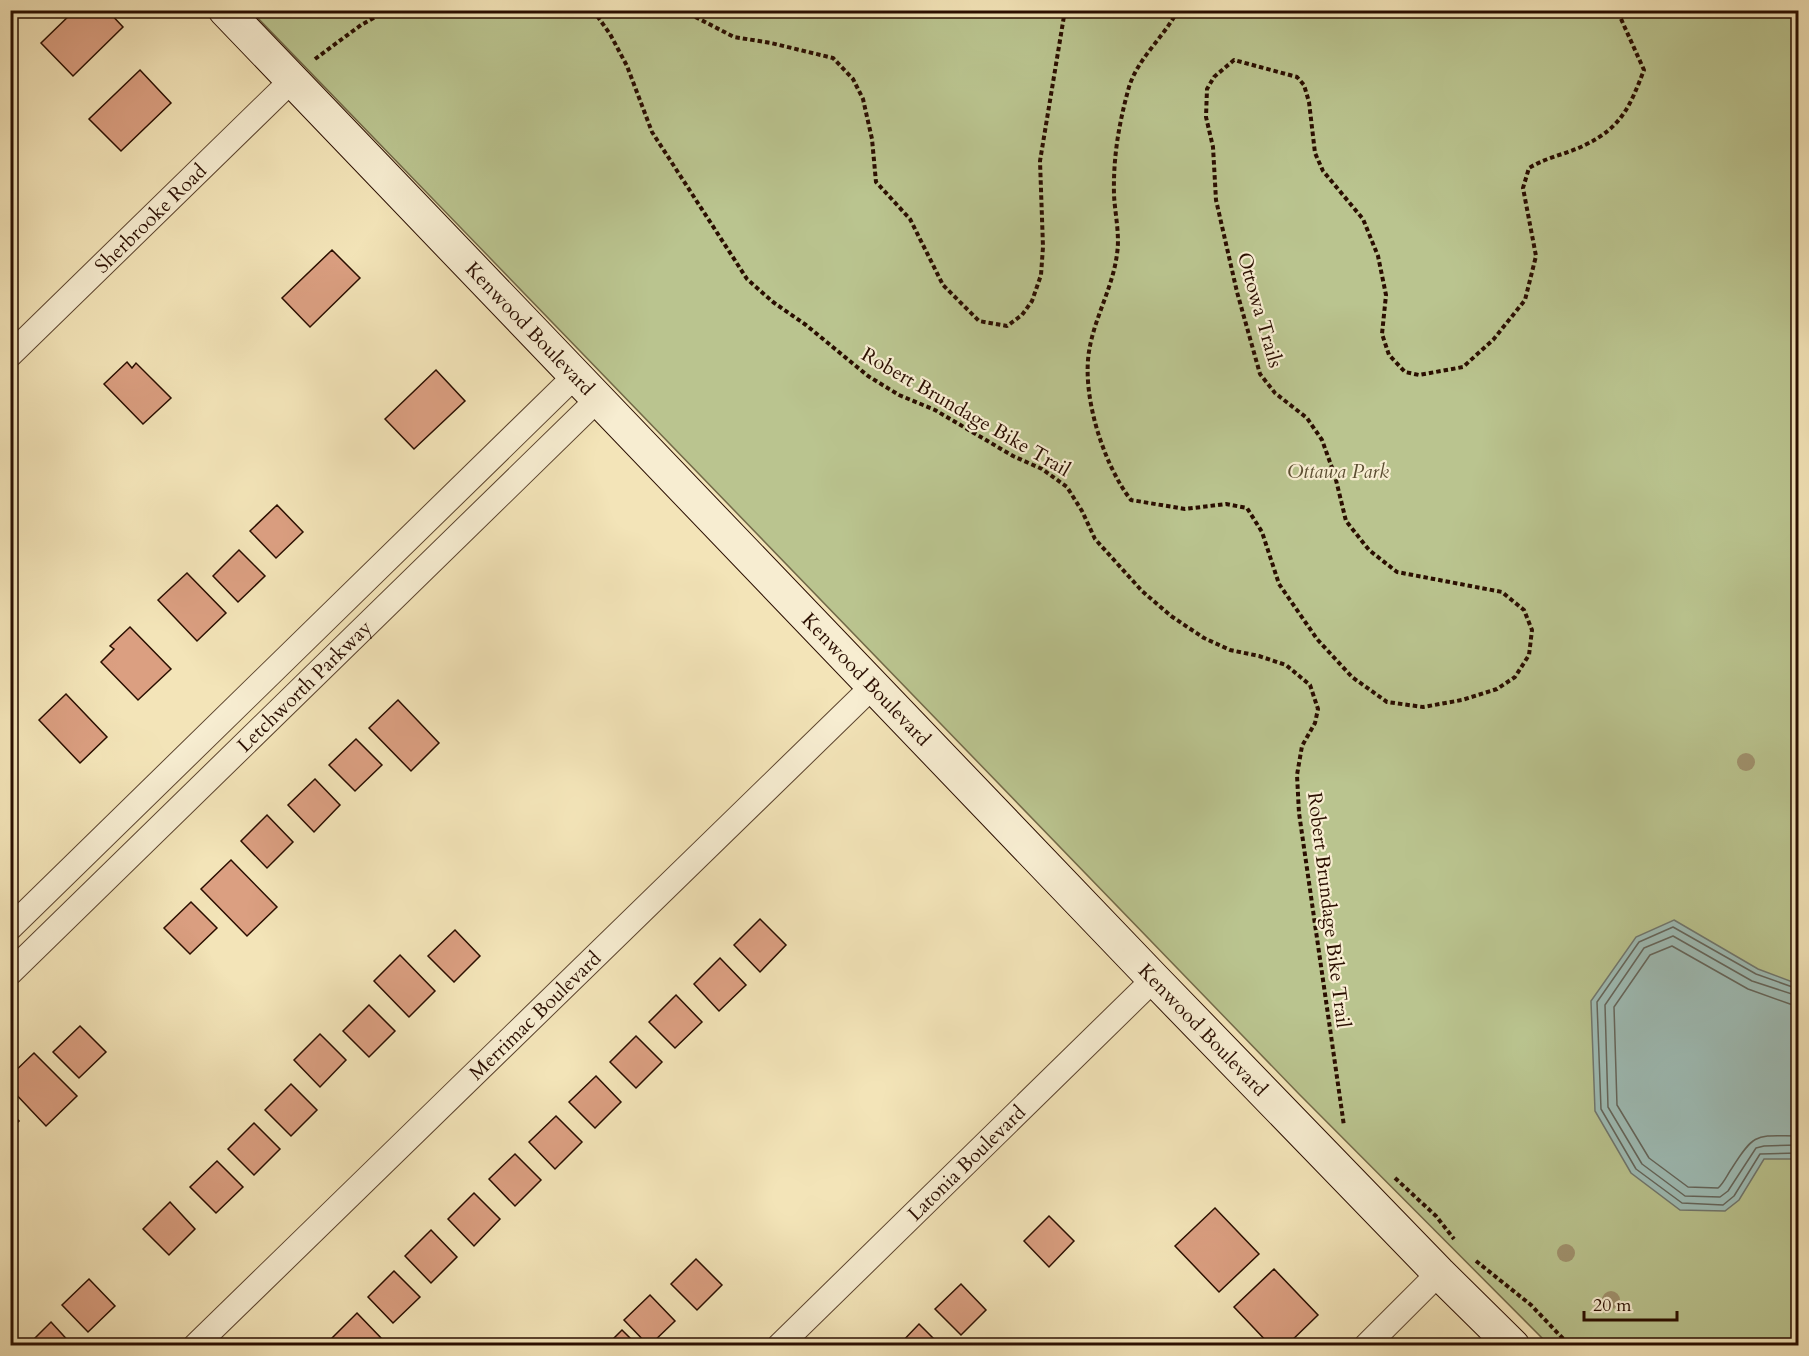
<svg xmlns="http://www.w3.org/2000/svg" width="1809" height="1356" font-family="Cardo,serif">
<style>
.green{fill:#bac48f;stroke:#726948;stroke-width:1.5}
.water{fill:#9ebdb7;stroke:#70776e;stroke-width:1.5}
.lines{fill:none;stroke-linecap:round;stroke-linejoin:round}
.shore{stroke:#64665c;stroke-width:1.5}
.building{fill:#db9f81;stroke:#2a0e00;stroke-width:1.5}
.street-casing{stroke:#5c442e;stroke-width:26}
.secondary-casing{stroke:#2a0e00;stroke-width:35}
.path{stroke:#2a0e00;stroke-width:4;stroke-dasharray:4.5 3;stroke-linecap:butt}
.street{stroke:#f7edd1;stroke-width:24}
.secondary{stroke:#f7edd1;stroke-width:33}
.tree{fill:#a0926e}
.labels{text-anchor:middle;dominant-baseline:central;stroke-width:4.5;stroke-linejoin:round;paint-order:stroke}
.street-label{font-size:20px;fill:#2a0e00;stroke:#f7edd1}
.park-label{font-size:20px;font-style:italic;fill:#5c4e32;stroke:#f7edd1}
</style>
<rect width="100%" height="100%" fill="#f3e4b8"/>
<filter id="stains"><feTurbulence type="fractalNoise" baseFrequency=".00333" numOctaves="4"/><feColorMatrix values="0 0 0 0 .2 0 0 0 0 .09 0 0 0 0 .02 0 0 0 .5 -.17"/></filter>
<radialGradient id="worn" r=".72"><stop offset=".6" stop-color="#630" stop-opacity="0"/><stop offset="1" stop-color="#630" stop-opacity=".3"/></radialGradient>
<polygon class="green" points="251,11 1798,11 1798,1345 1549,1345 1299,1094"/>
<polygon class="water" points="1674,920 1758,969 1798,984 1798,1159 1764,1159 1739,1200 1725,1211 1680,1210 1631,1173 1595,1111 1591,1001 1636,937"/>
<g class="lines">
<g class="shore">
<polyline points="1798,989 1756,974 1673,927 1639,942 1597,1002 1601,1109 1636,1169 1682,1203 1723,1205 1734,1196 1760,1154 1798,1153"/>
<polyline points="1798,996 1752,981 1673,936 1644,948 1605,1005 1608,1107 1642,1164 1685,1196 1720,1197 1728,1191 1756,1148 1764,1146 1798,1145"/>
<path d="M1798,1005L1790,1004L1748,989L1672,946L1650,955L1614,1007L1617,1105L1649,1158L1688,1187L1718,1188C1724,1183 1727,1175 1732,1168C1755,1131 1757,1136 1798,1136"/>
</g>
</g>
<g class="building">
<polygon points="75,10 107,10 123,27 73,76 41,43"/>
<polygon points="140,70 171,103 121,151 89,119"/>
<polygon points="332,250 360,278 310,327 282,298"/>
<polygon points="127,362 132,368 136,363 171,398 143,424 104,384"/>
<polygon points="436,370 465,401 414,449 385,419"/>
<polygon points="277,505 303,532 276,558 250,531"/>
<polygon points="239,550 265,576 238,602 213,576"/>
<polygon points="187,573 226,613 197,641 158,600"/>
<polygon points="130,627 171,669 138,700 101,662 114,649 110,646"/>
<polygon points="66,694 107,737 80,763 39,720"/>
<polygon points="398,700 439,743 411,771 369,728"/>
<polygon points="356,739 382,765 355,791 329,765"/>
<polygon points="315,779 340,805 314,832 288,805"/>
<polygon points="267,815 293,842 267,868 241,841"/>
<polygon points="231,860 277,907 247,936 201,889"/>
<polygon points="191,902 217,928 190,954 164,928"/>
<polygon points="760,919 786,945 760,972 734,945"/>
<polygon points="455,930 480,956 454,982 428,956"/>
<polygon points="400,955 435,991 409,1017 374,981"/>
<polygon points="720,958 746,985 719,1011 694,984"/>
<polygon points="676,995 702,1022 675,1048 649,1022"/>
<polygon points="369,1005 395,1031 369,1057 343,1031"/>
<polygon points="80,1026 106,1052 79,1078 53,1052"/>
<polygon points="320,1034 346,1060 320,1087 294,1060"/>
<polygon points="636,1036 662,1062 636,1088 610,1062"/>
<polygon points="34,1053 77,1096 46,1126 10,1088 10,1076"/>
<polygon points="596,1076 621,1102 595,1128 569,1102"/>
<polygon points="291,1084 317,1110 291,1136 265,1110"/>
<polygon points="10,1112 19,1121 10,1130"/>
<polygon points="556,1116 582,1142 555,1169 529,1142"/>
<polygon points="254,1123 280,1149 254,1175 228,1149"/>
<polygon points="515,1154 541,1180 515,1206 489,1179"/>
<polygon points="217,1161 243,1187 216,1213 190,1187"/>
<polygon points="474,1193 500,1219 474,1246 448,1219"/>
<polygon points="170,1202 195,1229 169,1255 143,1229"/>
<polygon points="1215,1208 1259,1254 1219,1292 1175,1246"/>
<polygon points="1049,1216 1074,1241 1049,1267 1024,1241"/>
<polygon points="431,1230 457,1257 431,1283 405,1256"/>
<polygon points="696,1259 722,1285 697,1310 671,1284"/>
<polygon points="1274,1269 1318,1315 1286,1346 1271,1346 1234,1307"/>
<polygon points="394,1271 420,1297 393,1323 368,1297"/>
<polygon points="89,1279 115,1306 88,1332 62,1305"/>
<polygon points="961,1284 986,1310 961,1335 935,1309"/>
<polygon points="650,1295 675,1321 649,1346 624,1320"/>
<polygon points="357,1313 383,1340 377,1346 337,1346 331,1339"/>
<polygon points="51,1322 73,1346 27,1346"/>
<polygon points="919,1324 941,1346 898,1346"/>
<polygon points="622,1330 638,1346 606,1346"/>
</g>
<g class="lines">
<defs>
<g id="street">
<path id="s1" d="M10,355L292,80"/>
<polyline points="10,928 576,375"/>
<path id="s2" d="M10,973L598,399"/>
<path id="s3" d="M195,1346L874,685"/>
<path id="s4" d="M779,1346L1154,979"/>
<polyline points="1366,1346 1439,1273"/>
</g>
<g id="secondary">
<path id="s5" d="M225,10L1154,979L1439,1273L1513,1346"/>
</g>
</defs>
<use href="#street" class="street-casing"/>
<use href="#secondary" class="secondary-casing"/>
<g class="path">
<polyline points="593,10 610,34 627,66 652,132 747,279 773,302 806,325 868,376 899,395 935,410 1013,456 1042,469 1067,487 1082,511 1095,539 1142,591 1171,616 1204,638 1230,650 1259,656 1286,665 1310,685 1318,709 1315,723 1302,746 1297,775 1299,813 1344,1126"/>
<polyline points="682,10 734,37 771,43 833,58 853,79 863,99 872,139 876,182 910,219 943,285 979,321 1007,326 1022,315 1032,301 1041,275 1043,247 1040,161 1065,10"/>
<path d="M1178,10C1164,37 1138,58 1129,87C1119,123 1113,157 1114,195C1115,214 1120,235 1117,254C1113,286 1096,315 1090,346C1080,392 1103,464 1131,500L1185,509L1226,504L1247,508L1262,532L1279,584L1317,639L1352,677L1387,702L1423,707L1462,700L1497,689L1515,677L1529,655L1532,630L1524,610L1502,592L1397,572L1369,550L1346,521L1335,476L1322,440L1307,418L1275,393L1260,374L1237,292L1216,200L1213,147L1206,117L1207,89L1214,77L1234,60L1297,77L1304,85L1309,102L1315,153L1323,171L1363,219L1378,256L1386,295L1382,334L1389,355L1405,372L1419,375L1463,367L1493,340L1525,300L1536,256L1523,188L1529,168C1547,157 1567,154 1585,145C1622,127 1630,106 1644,70L1617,10"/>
<polyline points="315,59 361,25 388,10"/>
<polyline points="1395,1178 1436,1216 1454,1239"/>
<polyline points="1476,1261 1531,1305 1570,1346"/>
</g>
<use href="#street" class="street"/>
<use href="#secondary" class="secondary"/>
</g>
<g class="tree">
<circle cx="1746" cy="762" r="9"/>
<circle cx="1566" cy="1253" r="9"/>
<circle cx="1611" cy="1300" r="9"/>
</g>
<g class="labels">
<g class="street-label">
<text stroke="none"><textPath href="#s1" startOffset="196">Sherbrooke Road</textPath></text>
<text transform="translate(1260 310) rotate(74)">Ottowa Trails</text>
<text stroke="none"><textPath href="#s5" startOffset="441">Kenwood Boulevard</textPath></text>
<text transform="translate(966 412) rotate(30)">Robert Brundage Bike Trail</text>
<text stroke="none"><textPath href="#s5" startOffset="927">Kenwood Boulevard</textPath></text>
<text stroke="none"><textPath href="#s2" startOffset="411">Letchworth Parkway</textPath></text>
<text transform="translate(1329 910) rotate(83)">Robert Brundage Bike Trail</text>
<text stroke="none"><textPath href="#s3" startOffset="474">Merrimac Boulevard</textPath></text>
<text stroke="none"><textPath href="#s5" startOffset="1413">Kenwood Boulevard</textPath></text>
<text stroke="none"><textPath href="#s4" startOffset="262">Latonia Boulevard</textPath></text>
</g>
<g class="park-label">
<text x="1338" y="471">Ottawa Park</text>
</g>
</g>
<rect width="1809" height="1356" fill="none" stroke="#f3e4b8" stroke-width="36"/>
<rect x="12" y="12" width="1785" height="1332" fill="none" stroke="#2a0e00" stroke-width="3"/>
<rect x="18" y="18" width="1773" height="1320" fill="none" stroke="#2a0e00" stroke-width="1.5"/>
<path d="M1584 1311v9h93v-9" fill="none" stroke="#2a0e00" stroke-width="3"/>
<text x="1593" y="1311" font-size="18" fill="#2a0e00" stroke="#f7edd1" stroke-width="4.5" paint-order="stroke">20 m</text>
<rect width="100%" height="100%" filter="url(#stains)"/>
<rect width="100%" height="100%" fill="url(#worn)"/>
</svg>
